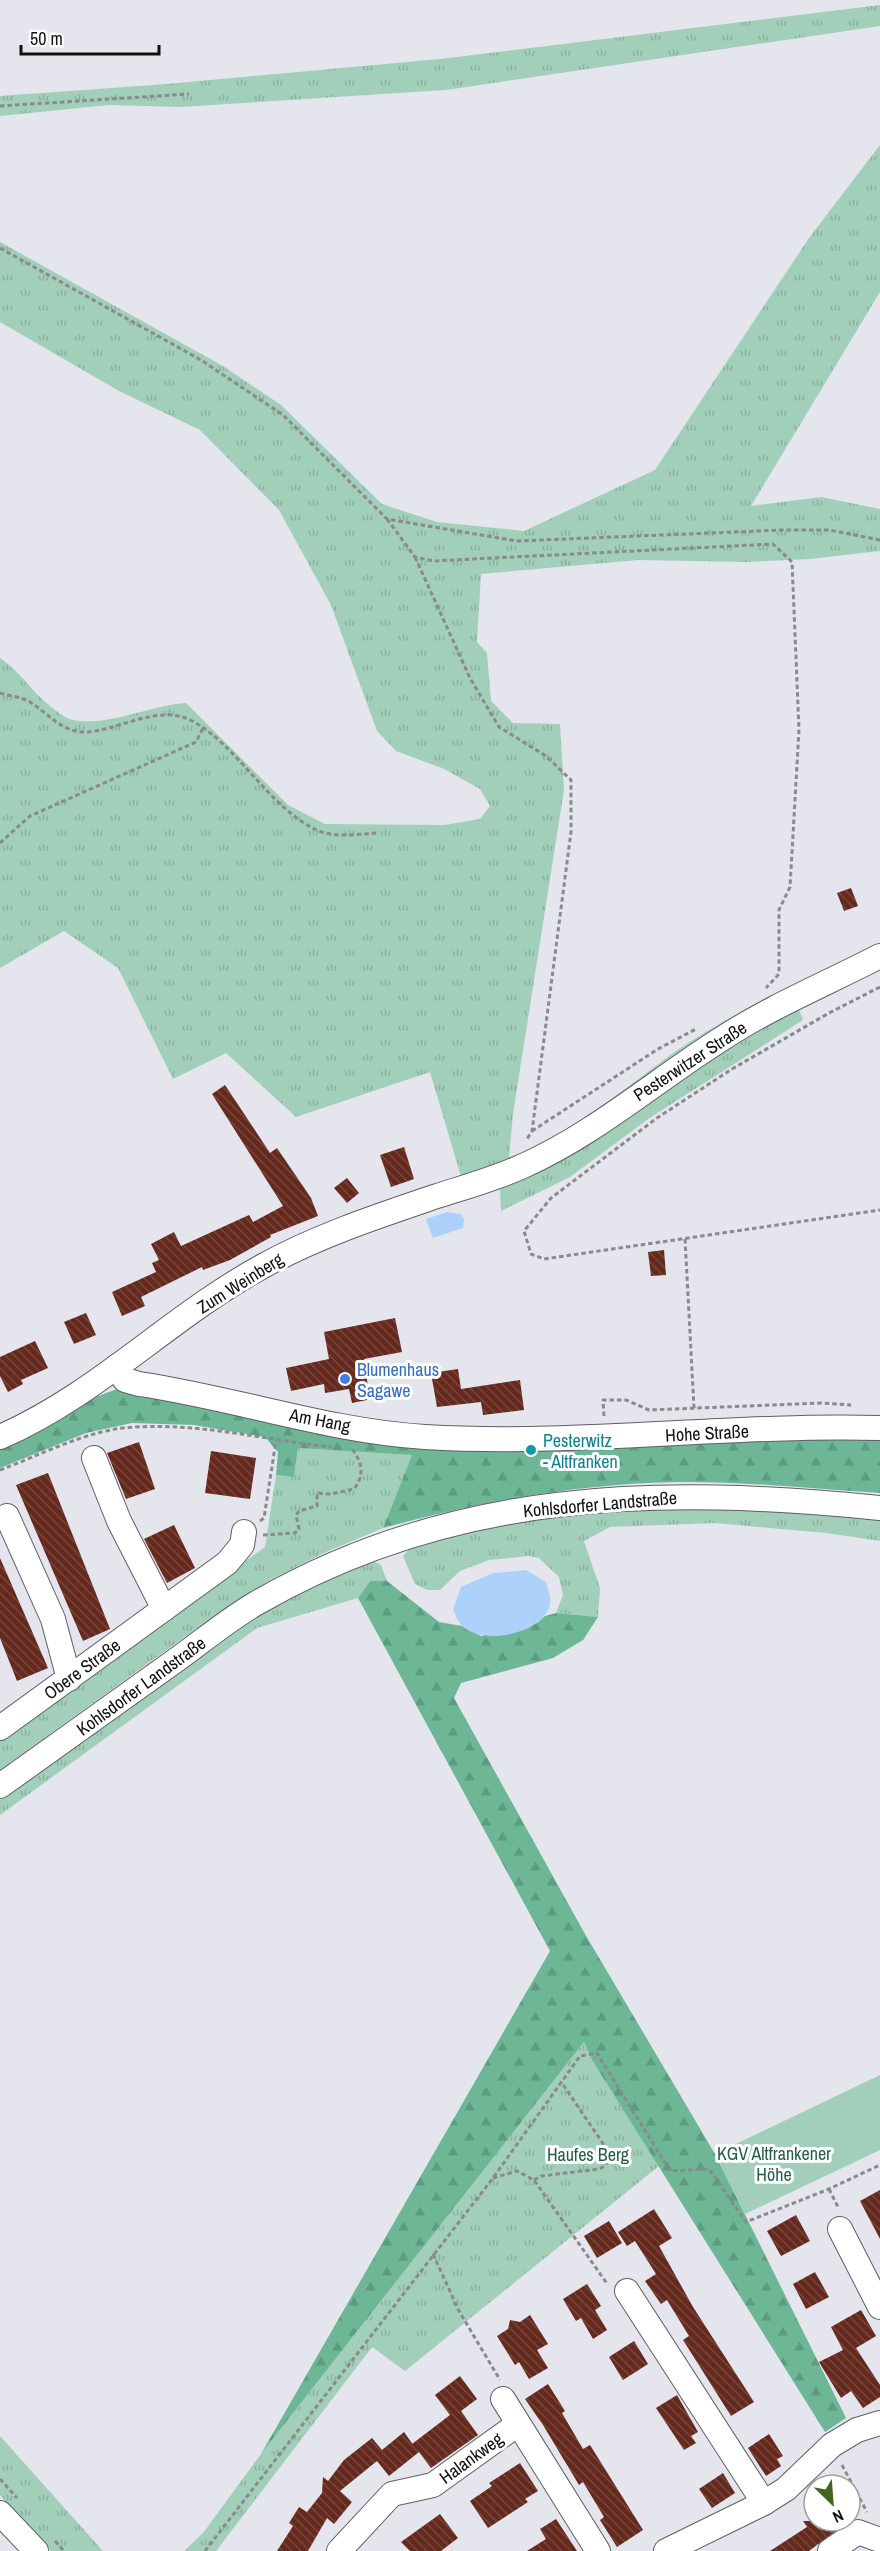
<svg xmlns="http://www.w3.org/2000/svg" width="880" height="2551" font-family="'Archivo Narrow',sans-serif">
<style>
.grass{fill:url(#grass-tufts)}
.forest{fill:url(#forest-firs)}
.garden{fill:#a2cfb9}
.water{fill:#acd1fb}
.building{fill:url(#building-back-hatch)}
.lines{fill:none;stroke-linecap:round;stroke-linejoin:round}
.minor-casing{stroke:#5e5e65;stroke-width:26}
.path{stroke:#89898e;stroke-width:3;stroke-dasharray:4.5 3;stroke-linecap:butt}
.minor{stroke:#fff;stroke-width:24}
.shop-dot{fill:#3f7fe0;stroke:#fff;stroke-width:2}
.culture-dot{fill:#0f9aa8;stroke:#fff;stroke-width:2}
.labels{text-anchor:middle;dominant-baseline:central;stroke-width:6;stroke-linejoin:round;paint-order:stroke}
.street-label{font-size:18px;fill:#111113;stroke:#fff}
.shop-label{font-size:18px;fill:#366cbe;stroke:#fff;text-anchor:start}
.culture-label{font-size:18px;fill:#0d838f;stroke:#fff;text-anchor:start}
.park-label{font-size:18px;fill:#245d47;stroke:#fff}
</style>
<defs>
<pattern id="grass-tufts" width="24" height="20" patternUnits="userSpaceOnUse" patternTransform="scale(1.5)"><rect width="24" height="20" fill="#a2cfb9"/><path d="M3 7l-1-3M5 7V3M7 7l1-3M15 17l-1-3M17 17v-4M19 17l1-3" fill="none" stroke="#8ab19e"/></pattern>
<pattern id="forest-firs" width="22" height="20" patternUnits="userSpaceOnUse" patternTransform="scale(1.5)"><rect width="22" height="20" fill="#6db797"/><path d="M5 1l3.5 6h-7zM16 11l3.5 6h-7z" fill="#5d9c81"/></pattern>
<pattern id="building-back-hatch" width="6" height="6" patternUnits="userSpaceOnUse" patternTransform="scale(1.5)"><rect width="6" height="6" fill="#65291e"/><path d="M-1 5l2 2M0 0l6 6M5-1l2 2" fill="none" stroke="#76463d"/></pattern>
</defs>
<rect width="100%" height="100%" fill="#e5e5ed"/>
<g class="grass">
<polygon points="880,5 880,26 446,90 181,107 109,105 0,116 0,96 167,84 440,59"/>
<path d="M880,145V292L751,506L821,497L880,509V551L810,559L746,562L638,560L481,574L477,642L487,653L491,701L513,723L560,724L564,790L513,1114L509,1157C566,1141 629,1084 679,1049C714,1025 753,1006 790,986L803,1020L651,1117L570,1177L501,1211L500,1189L468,1200L430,1072L296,1117L226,1053L173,1079L118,968L64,931L0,968V658C20,671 31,691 50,706C55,710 66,719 73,720C107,727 152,705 186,703L288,805L325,824L444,825L480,819L490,806L480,789L444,769L396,751L377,731L331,605L279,510L200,430L119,391L0,322V242L223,366L281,405L382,504L437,522L524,531L655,470L809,238Z"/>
<polygon points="298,1448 412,1455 383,1528 326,1552 270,1580 215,1615 0,1770 0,1741 265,1547 276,1475 294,1477"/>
<polygon points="715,1507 880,1519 880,1541 826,1533 715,1523 610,1527 584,1541 600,1588 598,1617 556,1613 563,1595 559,1577 539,1558 529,1556 489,1560 460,1571 440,1590 427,1590 415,1584 403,1556 413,1545 464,1531 603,1509"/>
<polygon points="371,1560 381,1565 387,1581 370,1581 358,1598 257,1628 0,1815 0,1800 261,1612"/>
<polygon points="584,2042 592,2060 659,2166 405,2371 372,2347 216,2551 184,2551 203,2533 261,2454"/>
<polygon points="0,2436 103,2551 51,2551 0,2495"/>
</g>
<g class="forest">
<path d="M117,1389L153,1390L339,1430L880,1437V1493C812,1489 743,1481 675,1482C576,1484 479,1502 383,1528L412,1455L298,1448L294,1477L276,1475L278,1452L265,1437L194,1425L132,1423L86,1433L0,1468V1446L66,1415L93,1398Z"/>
<polygon points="370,1581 387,1581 439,1622 462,1626 481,1636 537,1623 545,1616 556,1613 598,1617 583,1640 553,1658 461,1683 454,1698 585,1934 715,2154 846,2418 825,2432 592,2060 584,2042 261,2454 550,1951 358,1598"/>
</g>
<polygon class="garden" points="880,2075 880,2150 745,2214 715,2154"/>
<g class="water">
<polygon points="447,1212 461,1214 464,1219 463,1228 433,1238 426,1219"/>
<path d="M526,1570L546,1582C547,1589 552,1598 550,1605C542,1634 484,1646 462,1626C458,1622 456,1615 453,1610L461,1587L493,1573Z"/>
</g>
<g class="building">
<polygon points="851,888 858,906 844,911 837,893"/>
<polygon points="225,1085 270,1153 277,1148 311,1198 318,1216 270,1235 271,1237 230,1260 203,1270 202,1267 141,1297 145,1306 122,1316 112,1292 156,1272 152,1263 159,1260 151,1244 174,1232 181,1246 249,1215 253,1222 283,1206 212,1094"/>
<polygon points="404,1147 414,1179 391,1187 380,1155"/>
<polygon points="347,1178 359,1193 347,1203 334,1188"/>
<polygon points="664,1250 666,1275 651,1276 648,1252"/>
<polygon points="86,1313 96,1335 74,1344 64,1322"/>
<polygon points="395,1318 402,1352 364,1359 368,1387 365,1388 367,1400 352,1403 349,1389 325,1393 324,1384 291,1391 286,1368 329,1359 324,1332"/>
<polygon points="35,1341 48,1368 21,1380 23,1384 8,1392 0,1376 0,1357"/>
<polygon points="458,1369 461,1389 520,1380 524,1410 483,1415 481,1402 437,1407 431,1373"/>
<polygon points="139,1442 155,1489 126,1499 107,1453"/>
<polygon points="211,1451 256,1458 250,1499 205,1493"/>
<polygon points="48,1473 110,1629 83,1641 16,1485"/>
<polygon points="174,1525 195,1568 167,1583 144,1539"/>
<polygon points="0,1558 48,1668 17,1681 0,1638"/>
<polygon points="880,2190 880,2239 860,2201"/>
<polygon points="654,2209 672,2238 659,2246 693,2307 754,2402 731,2416 683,2340 689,2336 667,2300 661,2304 645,2281 656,2274 635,2241 627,2246 618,2232"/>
<polygon points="796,2215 810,2241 781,2256 767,2231"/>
<polygon points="609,2221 622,2243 597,2258 584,2236"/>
<polygon points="815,2272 829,2297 806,2309 793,2284"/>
<polygon points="587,2284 601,2306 595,2310 607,2330 593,2339 581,2318 576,2321 563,2299"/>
<polygon points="861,2310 876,2336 856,2348 880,2385 880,2397 863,2408 851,2391 841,2398 819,2362 843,2350 831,2327"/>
<polygon points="530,2315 548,2344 537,2350 548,2368 529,2379 519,2362 515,2365 497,2336 508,2329 510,2320 520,2322"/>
<polygon points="634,2341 648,2364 623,2380 609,2357"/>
<polygon points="460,2376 477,2399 461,2411 478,2435 431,2468 419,2452 389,2476 377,2461 340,2491 352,2502 334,2524 327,2518 308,2551 277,2551 293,2526 289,2523 299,2507 307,2512 322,2493 323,2477 328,2481 344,2460 372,2438 382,2450 404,2432 414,2446 412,2444 450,2415 435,2395"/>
<polygon points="548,2384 565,2411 562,2413 583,2449 590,2445 643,2530 617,2547 600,2520 604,2517 583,2482 579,2485 543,2425 525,2399"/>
<polygon points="677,2395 698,2432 691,2436 696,2443 684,2450 656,2408"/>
<polygon points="769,2434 783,2456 777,2459 781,2466 766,2476 748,2448"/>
<polygon points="520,2463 538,2491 525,2499 528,2502 488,2528 470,2501 492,2486 489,2483"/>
<polygon points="723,2473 735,2493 712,2508 699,2489"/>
<polygon points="440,2514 458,2538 441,2551 410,2551 401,2542"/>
<polygon points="556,2519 577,2551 527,2551 546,2539 540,2529"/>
<polygon points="803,2521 849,2521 809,2551 770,2551 807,2527"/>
</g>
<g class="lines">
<defs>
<g id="minor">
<path d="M116,1367L125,1380L139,1384C235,1398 328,1431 425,1437C577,1446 728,1424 880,1428"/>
<path d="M0,1437C97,1395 171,1316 263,1266C317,1236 378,1216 437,1196C465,1187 495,1179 523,1166C595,1134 656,1080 723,1038C772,1006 828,983 880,956"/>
<polyline points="94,1458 119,1521 164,1609"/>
<polyline points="7,1516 53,1619 69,1679"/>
<polyline points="0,1728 227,1563 242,1545 244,1532"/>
<path d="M0,1786C57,1745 115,1704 172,1663C199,1644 226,1621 255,1604C453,1489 659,1486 880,1508"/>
<polyline points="840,2229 880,2307"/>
<polyline points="627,2291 764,2503"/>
<polyline points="503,2399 598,2551"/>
<polyline points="0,2513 36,2551"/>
<polyline points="339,2551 392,2494 433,2485 518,2424"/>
<polyline points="666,2551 764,2503 786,2489 832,2445 857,2430 880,2423"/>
<polyline points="830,2551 858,2532 880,2540"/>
</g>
</defs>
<use href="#minor" class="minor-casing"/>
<g class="path">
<polyline points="0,106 189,94"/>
<polyline points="0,248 201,360 283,415 387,519 517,541 783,530 829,530 880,540"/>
<polyline points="387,519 415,557 433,561 773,544 792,562 799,730 790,887 779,910 779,974 766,988"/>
<polyline points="415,557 470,678 499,727 546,756 571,780 571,832 532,1131 527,1139"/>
<path d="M0,693C9,696 22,697 30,702C48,713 61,732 85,732C117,731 156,705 188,719C236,741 268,809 319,831C337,838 359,834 378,833"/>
<polyline points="0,843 30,816 196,742 203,728"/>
<polyline points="880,987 829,1013 732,1069 657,1118 551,1198 524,1231 531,1254 544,1259 880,1210"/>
<polyline points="532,1131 658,1049 696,1029"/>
<polyline points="685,1239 694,1408"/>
<polyline points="604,1416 603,1400 626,1400 649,1410 821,1403 851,1405"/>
<path d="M0,1470C43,1454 89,1429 135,1427C201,1423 266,1440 331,1447"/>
<polyline points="260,1521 264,1518 276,1441"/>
<path d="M263,1535L295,1533L299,1529L296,1515L299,1511L317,1506V1493L331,1494L354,1489C365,1475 362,1462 352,1449"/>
<polyline points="493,2178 517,2171 534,2180 608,2285"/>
<polyline points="534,2180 541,2176 599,2169 605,2166 610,2154 562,2083"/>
<polyline points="829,2189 839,2209"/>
<polyline points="433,2254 459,2311 500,2380"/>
<polyline points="842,2465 867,2512"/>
<polyline points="0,2479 17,2498"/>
<polyline points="55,2541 64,2551"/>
<polyline points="205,2551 493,2178 580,2056 597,2053 670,2171 709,2169 746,2222 829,2189 880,2165"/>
</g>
<use href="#minor" class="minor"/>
</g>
<circle class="shop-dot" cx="345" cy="1379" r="6"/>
<circle class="culture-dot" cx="531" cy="1450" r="6"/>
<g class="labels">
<g class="street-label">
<text transform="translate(690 1061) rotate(-33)">Pesterwitzer Straße</text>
<text transform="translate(240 1283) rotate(-32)">Zum Weinberg</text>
<text transform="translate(320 1420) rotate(11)">Am Hang</text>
<text transform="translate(707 1433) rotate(-3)">Hohe Straße</text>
<text transform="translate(600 1504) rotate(-5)">Kohlsdorfer Landstraße</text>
<text transform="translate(82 1669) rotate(-36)">Obere Straße</text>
<text transform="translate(141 1686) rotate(-36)">Kohlsdorfer Landstraße</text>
<text transform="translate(471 2458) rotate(-36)">Halankweg</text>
</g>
<g class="shop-label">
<text x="357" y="1369">Blumenhaus<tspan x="357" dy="21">Sagawe</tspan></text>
</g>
<g class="culture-label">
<text x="543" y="1440">Pesterwitz<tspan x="543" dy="21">- Altfranken</tspan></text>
</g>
<g class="park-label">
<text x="774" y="2153">KGV Altfrankener<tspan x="774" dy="21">Höhe</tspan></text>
<text x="588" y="2154">Haufes Berg</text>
</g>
</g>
<g transform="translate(832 2503) rotate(155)"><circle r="28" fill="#ffffff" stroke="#a0a0a1" stroke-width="1.5"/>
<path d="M0-4.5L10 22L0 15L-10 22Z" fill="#3f6621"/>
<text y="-9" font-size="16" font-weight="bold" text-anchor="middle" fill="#111113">N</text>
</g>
<path d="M21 45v9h138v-9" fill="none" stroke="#111113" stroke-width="3"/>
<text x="30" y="45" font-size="18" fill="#111113" stroke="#ffffff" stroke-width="4.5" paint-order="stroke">50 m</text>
</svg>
